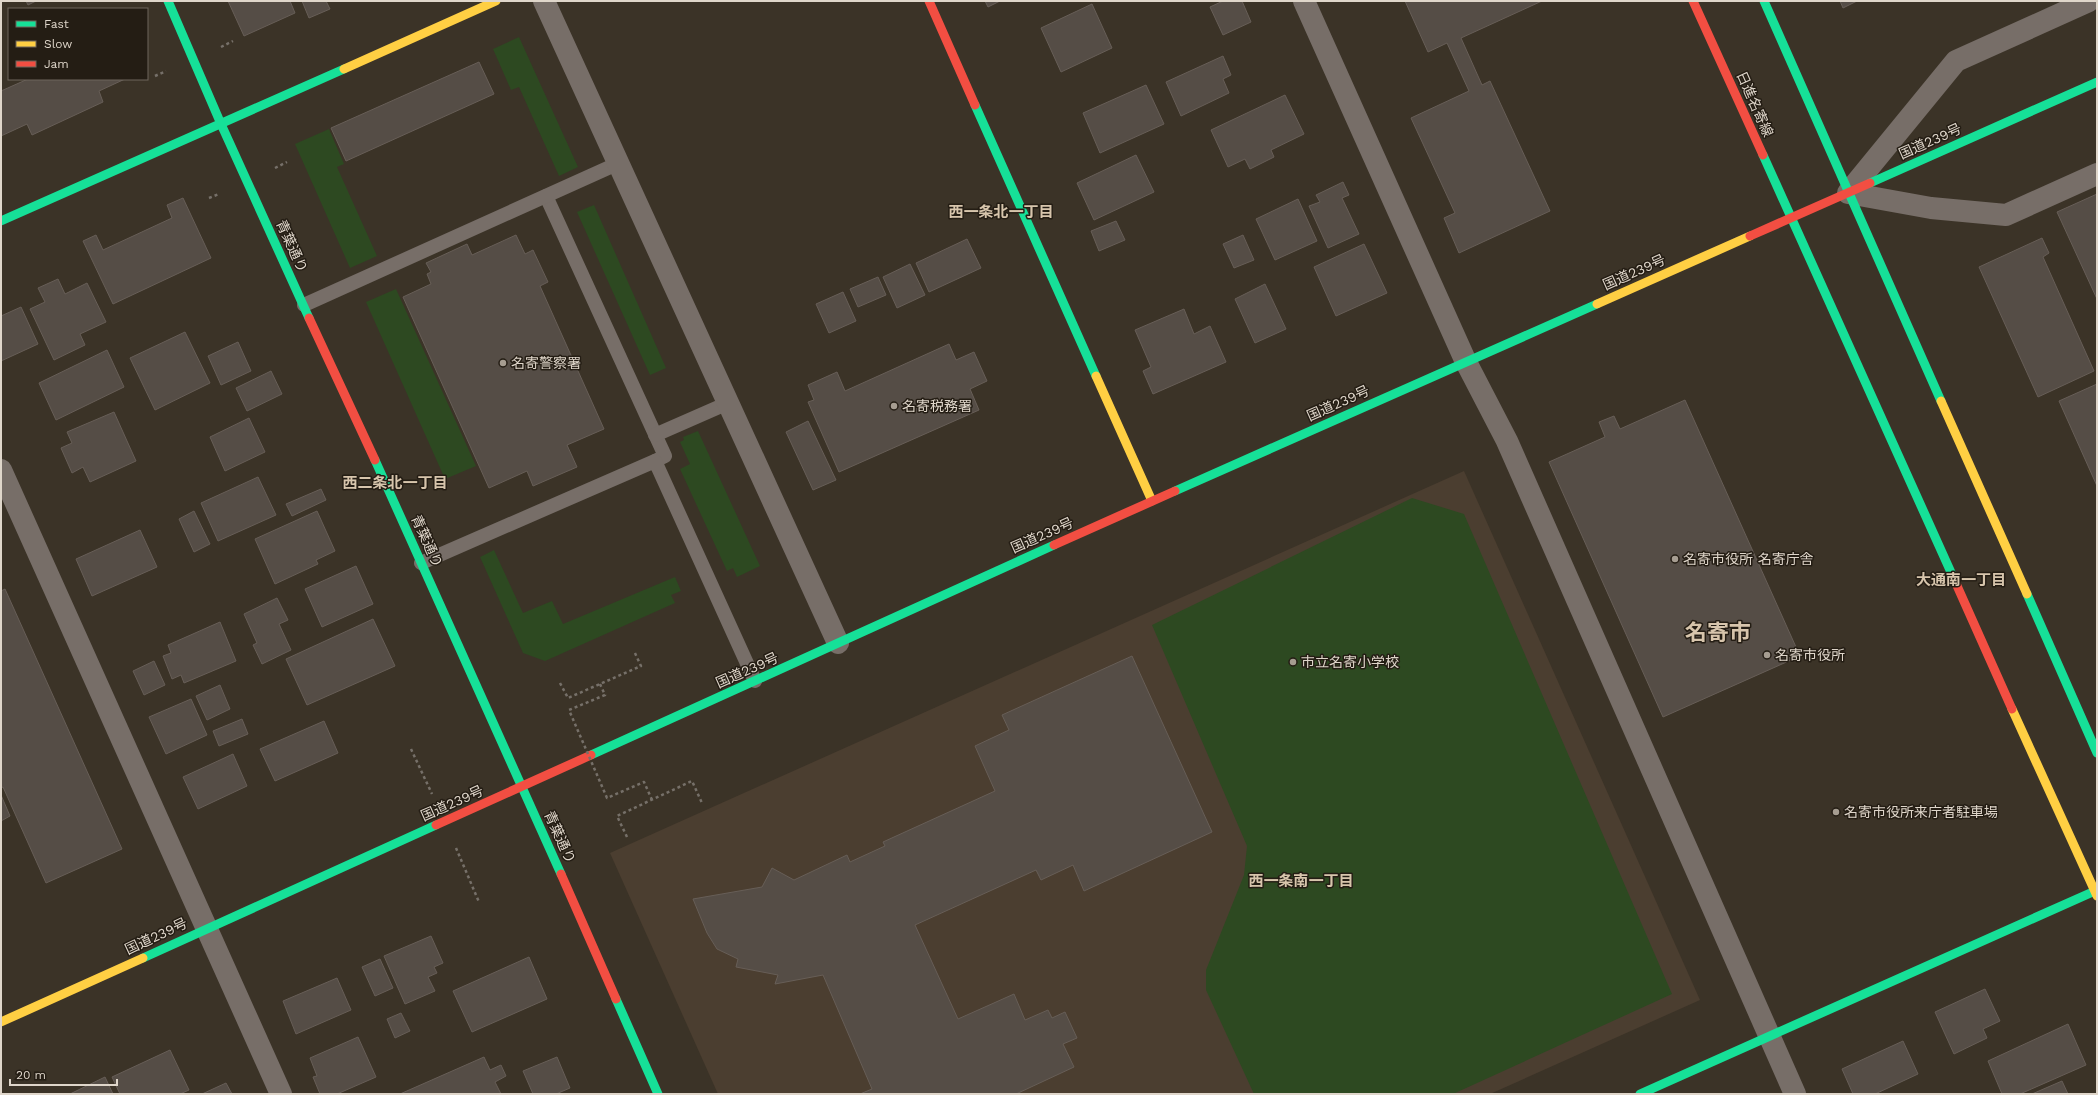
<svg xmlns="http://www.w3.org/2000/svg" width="2098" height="1095" font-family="'Work Sans','Noto Sans JP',sans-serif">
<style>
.education{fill:#4b3e30}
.green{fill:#2d4921}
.building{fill:#554d46;stroke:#675e57}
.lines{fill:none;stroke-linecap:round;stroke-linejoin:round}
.path{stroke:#767069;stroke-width:2.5;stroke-dasharray:3 3;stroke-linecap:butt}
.lane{stroke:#776e68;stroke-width:14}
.street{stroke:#776e68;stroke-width:22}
.fast{stroke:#16e098;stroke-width:9}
.slow{stroke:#ffcf43;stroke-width:9}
.jam{stroke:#f24e42;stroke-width:9}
.path-bridge{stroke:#767069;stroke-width:2.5;stroke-dasharray:3 3;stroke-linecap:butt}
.poi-dot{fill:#a69d91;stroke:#241d14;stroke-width:1.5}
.labels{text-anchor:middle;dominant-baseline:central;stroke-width:3;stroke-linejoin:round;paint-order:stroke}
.street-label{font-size:14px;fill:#dfd6ca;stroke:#241d14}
.poi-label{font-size:14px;fill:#dfd6ca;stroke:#241d14;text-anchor:start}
.neighbourhood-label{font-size:15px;font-weight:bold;fill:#d7c5ac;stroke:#241d14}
.town-label{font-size:22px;font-weight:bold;fill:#d7c5ac;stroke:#241d14}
</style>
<rect width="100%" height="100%" fill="#3b3327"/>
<polygon class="education" points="1464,471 1700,1000 1490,1094 718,1094 610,853"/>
<g class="green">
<polygon points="519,37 578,167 559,176 519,87 511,90 493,49"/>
<polygon points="329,129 344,164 337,167 377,256 350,268 295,144"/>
<polygon points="594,205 666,368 650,375 577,212"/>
<polygon points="396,289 476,466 445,479 366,302"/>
<polygon points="698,431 760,566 737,577 733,568 727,571 680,469 690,464 680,442 684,440 683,437"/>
<polygon points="1412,498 1464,514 1672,994 1453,1094 1254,1094 1206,990 1206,970 1244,875 1247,846 1152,625"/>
<polygon points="494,550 523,613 552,601 563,624 675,577 681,591 671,595 675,603 545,661 523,653 480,557"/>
</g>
<g class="building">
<polygon points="26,1 36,1 28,5"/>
<polygon points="228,1 290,1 295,13 244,36"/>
<polygon points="302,1 326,1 330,9 309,18"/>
<polygon points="985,1 1000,1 988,7"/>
<polygon points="1223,1 1242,1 1251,22 1223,35 1210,7"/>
<polygon points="1405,1 1542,1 1461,38 1482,85 1490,81 1550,211 1459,253 1444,218 1455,213 1411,118 1469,91 1447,43 1428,52"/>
<polygon points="1840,1 1857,1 1843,8"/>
<polygon points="1092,4 1112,48 1061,72 1041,28"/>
<polygon points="1223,56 1231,75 1223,79 1229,93 1181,116 1166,82"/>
<polygon points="479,62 494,94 346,161 331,128"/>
<polygon points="28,79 125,79 99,91 103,102 32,135 27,124 1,136 1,91"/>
<polygon points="1146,85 1164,124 1100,153 1083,113"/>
<polygon points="1285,95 1304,134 1271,150 1274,157 1250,169 1245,159 1228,167 1211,130"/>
<polygon points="1136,155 1154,192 1094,220 1077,183"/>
<polygon points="1343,182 1349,195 1342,198 1359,234 1328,248 1309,206 1320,202 1316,195"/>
<polygon points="2097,194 2097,299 2057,212"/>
<polygon points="183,198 211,258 113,304 83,241 96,235 103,250 172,218 167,205"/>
<polygon points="1298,199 1317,241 1275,260 1256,219"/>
<polygon points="1116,221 1125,240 1099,251 1091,231"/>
<polygon points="516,235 525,254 533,250 548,282 540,286 604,429 567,445 577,467 533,486 527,471 489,488 403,297 431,284 427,274 431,272 426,263 467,244 472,255"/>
<polygon points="1243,235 1254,260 1234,268 1223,244"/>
<polygon points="2042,238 2049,253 2043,257 2094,371 2038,397 1979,267"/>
<polygon points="967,239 981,268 929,292 916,263"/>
<polygon points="1364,244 1387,293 1336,316 1314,267"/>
<polygon points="910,264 925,295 897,308 883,277"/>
<polygon points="878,277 886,295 858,307 850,289"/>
<polygon points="58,279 65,294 87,283 106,322 80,334 85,345 54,360 30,309 45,302 38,288"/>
<polygon points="1265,284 1286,329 1255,343 1235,299"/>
<polygon points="843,292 856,321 829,333 816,304"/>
<polygon points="21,307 38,344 1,361 1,316"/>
<polygon points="1184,309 1194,334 1210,326 1226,362 1153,394 1143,371 1151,367 1135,330"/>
<polygon points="185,332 210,383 155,410 130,358"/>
<polygon points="238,342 251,371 221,385 208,356"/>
<polygon points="949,344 956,360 974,352 987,381 970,389 979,410 839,472 808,402 814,400 808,385 837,372 845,391"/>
<polygon points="107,350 124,387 56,420 39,383"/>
<polygon points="271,371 282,394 247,411 236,388"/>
<polygon points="2097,384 2097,486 2059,401"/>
<polygon points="1685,400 1800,656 1663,717 1549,462 1605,437 1599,422 1614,416 1620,429"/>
<polygon points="114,412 136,461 90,482 83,467 72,473 61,448 72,443 67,432"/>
<polygon points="249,418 265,452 225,471 210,437"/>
<polygon points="808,421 836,480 813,490 786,432"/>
<polygon points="258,477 276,515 218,541 201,503"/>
<polygon points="321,489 326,500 292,516 286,504"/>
<polygon points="194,511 210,544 194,552 179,519"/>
<polygon points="317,511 335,551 316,560 318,564 275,584 255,539"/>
<polygon points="140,530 157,567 92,596 76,559"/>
<polygon points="356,566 373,604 322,627 305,589"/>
<polygon points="5,589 122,849 46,883 3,787 1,788 1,591"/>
<polygon points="277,598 288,620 279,624 291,650 262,664 253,645 257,643 244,614"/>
<polygon points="373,619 395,666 307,705 286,659"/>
<polygon points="220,622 236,661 184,683 181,675 172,679 163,656 171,653 168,645"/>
<polygon points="1132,656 1212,832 1084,891 1073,865 1041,880 1036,870 915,925 958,1019 1014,994 1025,1020 1048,1010 1052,1018 1065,1012 1077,1038 1063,1044 1074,1067 1016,1094 860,1094 872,1089 823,975 775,984 778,975 736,967 738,959 717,949 707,933 693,899 762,887 772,868 794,880 847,855 850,862 885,846 883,842 995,791 975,746 1009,730 1002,715"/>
<polygon points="154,661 165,685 144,695 133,671"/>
<polygon points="220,685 230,709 207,720 196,696"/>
<polygon points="191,699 207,735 166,754 149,717"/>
<polygon points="242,719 248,734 219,746 213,731"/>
<polygon points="324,721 338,753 275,781 260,749"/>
<polygon points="233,754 247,786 198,809 183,777"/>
<polygon points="1,795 10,816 1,821"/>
<polygon points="431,936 443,963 434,967 437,973 428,977 435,991 405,1004 384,956"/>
<polygon points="529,957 547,999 472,1032 453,991"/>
<polygon points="380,959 393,988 375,996 362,967"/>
<polygon points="337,978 351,1010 296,1034 283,1001"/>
<polygon points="1985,989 2000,1021 1983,1029 1987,1038 1954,1054 1935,1012"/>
<polygon points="401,1013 410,1031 395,1038 387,1019"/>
<polygon points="2068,1024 2086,1065 2020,1094 2002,1094 1988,1061"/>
<polygon points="358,1037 376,1077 337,1094 320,1094 313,1077 317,1076 310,1058"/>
<polygon points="1903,1041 1918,1074 1875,1094 1853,1094 1842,1069"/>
<polygon points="170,1050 189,1090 180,1094 120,1094 112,1077"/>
<polygon points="484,1057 490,1070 501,1065 506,1076 495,1082 501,1094 400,1094"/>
<polygon points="557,1057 570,1088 556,1094 533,1094 523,1071"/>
<polygon points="105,1077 113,1094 70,1094"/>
<polygon points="2062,1081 2068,1094 2032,1094"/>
<polygon points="226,1083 232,1094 202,1094"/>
</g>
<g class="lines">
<g class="path">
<polyline points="221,47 233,41"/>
<polyline points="155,76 166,71"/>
<polyline points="275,168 287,162"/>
<polyline points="209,198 219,194"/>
<polyline points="560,683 568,698 641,666 634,651"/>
<polyline points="411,749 432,794"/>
<polyline points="627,837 617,816 692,781 702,803"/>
<polyline points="456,848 479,902"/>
</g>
<g class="lane">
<polyline points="546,196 665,456 655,461"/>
<polyline points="304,305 619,163"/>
<polyline points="655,435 728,403"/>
<polyline points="421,563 655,461 755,681"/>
</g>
<g class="street">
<polyline points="544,1 838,643"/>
<polyline points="1304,1 1466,362 1507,441 1795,1094"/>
<polyline points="2089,1 1956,61 1848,193 1931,208 2006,215 2097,174"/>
<polyline points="1,470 281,1094"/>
</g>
<g class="fast">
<polyline points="168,1 221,124 309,318"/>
<polyline points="1764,1 1941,401"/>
<polyline points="975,105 1096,376"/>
<polyline points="1763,155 1954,579"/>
<polyline points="1870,183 2097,82"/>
<polyline points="1,221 344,69"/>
<polyline points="375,460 561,874"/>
<polyline points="1175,491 1597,304"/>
<polyline points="2027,594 2097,753"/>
<polyline points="591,755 1054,545"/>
<polyline points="143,958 436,825"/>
<polyline points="616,999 658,1094"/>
<polyline points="1640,1094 2097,890"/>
</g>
<g class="slow">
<polyline points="344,69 496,1"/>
<polyline points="1597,304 1750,236"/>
<polyline points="1096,376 1152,501"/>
<polyline points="1941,401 2027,594"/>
<polyline points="2012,709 2097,896"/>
<polyline points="1,1022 143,958"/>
</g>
<g class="jam">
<polyline points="929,1 975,105"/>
<polyline points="1693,1 1763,155"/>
<polyline points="1750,236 1870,183"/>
<polyline points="309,318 375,460"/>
<polyline points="1054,545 1175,491"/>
<polyline points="1954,579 2012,709"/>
<polyline points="436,825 591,755"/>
<polyline points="561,874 616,999"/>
</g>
<polyline class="path-bridge" points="600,684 605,695 569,710 607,798 644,782 652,800"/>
</g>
<g class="poi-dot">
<circle cx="503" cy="363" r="4"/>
<circle cx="894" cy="406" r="4"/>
<circle cx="1675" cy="559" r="4"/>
<circle cx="1767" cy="655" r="4"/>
<circle cx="1293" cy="662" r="4"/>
<circle cx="1836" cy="812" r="4"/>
</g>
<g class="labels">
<g class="street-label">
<text transform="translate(1755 104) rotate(66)">日進名寄線</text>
<text transform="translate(1930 141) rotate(-24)">国道239号</text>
<text transform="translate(292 246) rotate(66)">青葉通り</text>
<text transform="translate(1634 272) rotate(-24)">国道239号</text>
<text transform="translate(1338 403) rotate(-24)">国道239号</text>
<text transform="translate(1042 535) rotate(-24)">国道239号</text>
<text transform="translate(427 541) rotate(66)">青葉通り</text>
<text transform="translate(747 670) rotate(-24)">国道239号</text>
<text transform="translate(452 803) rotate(-24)">国道239号</text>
<text transform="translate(560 837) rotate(66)">青葉通り</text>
<text transform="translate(156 936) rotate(-25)">国道239号</text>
</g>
<g class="poi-label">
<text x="511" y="363">名寄警察署</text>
<text x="902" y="406">名寄税務署</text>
<text x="1683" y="559">名寄市役所 名寄庁舎</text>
<text x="1775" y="655">名寄市役所</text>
<text x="1301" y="662">市立名寄小学校</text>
<text x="1844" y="812">名寄市役所来庁者駐車場</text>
</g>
<g class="neighbourhood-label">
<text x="1001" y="212">西一条北一丁目</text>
<text x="395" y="483">西二条北一丁目</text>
<text x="1961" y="580">大通南一丁目</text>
<text x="1301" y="881">西一条南一丁目</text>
</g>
<g class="town-label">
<text x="1718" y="632">名寄市</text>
</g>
</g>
<rect width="2098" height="1095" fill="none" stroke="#dfd6ca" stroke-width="4"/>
<rect x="8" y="8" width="140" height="72" fill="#241d14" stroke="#6f675d"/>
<rect x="16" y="21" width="20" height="6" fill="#16e098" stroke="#6f675d"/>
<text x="44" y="28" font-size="12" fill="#dfd6ca">Fast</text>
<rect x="16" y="41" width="20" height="6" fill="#ffcf43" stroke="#6f675d"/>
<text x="44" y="48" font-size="12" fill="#dfd6ca">Slow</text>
<rect x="16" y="61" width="20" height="6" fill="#f24e42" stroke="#6f675d"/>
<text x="44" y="68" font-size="12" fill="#dfd6ca">Jam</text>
<path d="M10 1079v6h107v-6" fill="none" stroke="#dfd6ca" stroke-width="2"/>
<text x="16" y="1079" font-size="12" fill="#dfd6ca" stroke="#241d14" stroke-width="3" paint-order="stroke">20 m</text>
</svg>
